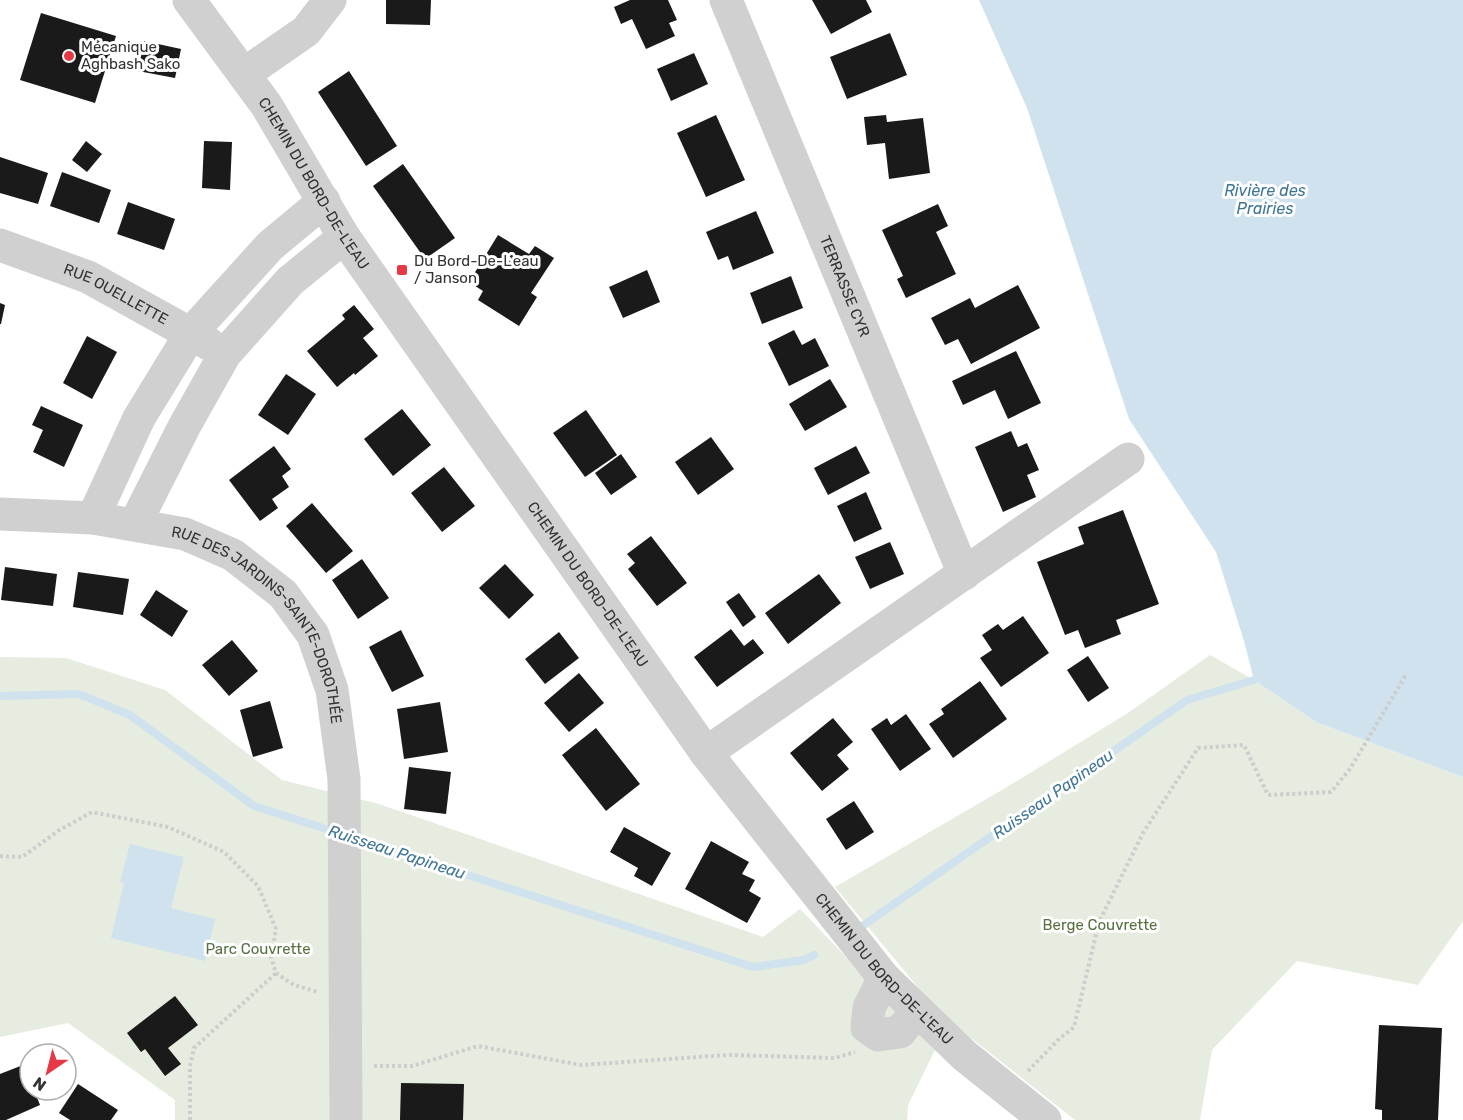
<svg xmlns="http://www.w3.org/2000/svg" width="1463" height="1120" font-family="Rubik,sans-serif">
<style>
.green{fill:#e6ecdf}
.water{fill:#cfe2ee}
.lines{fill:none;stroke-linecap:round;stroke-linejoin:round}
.stream{stroke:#cfe2ee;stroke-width:8}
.building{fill:#1a1a1a}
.path{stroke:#cdcdcd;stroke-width:4;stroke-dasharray:3 3;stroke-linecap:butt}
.minor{stroke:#d0d0d0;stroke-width:33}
.poi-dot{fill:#e63946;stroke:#fff;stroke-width:2}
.labels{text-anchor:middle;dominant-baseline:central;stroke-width:6;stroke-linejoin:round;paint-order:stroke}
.poi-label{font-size:15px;fill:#333;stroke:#fff;text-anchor:start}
.street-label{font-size:15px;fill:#333;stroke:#fff}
.park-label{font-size:15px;fill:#56703f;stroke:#fff}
.water-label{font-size:16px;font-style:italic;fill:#3f7597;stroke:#fff}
</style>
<rect width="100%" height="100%" fill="#fff"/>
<g class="green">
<polygon points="1210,655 1254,680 1316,722 1463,777 1463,921 1418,985 1297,961 1212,1050 1200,1120 1075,1120 956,1026 926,997 835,887 1007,787 1128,713"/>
<polygon points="0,657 66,658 165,690 282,780 379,804 763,937 800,909 935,1050 908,1105 907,1120 175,1120 175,1100 68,1023 0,1037"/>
</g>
<g class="water">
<polygon points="979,0 1463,0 1463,777 1316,722 1254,680 1244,641 1216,552 1129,419 1027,108"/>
<polygon points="130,844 184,857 171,908 215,919 205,961 111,938 124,883 120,882"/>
</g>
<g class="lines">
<g class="stream">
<polyline points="0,696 79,694 130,715 254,806 336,832"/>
<polyline points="353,838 753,967 804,960 814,955"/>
<polyline points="861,927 1187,700 1254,680"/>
</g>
</g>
<g class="building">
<polygon points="386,0 431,0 430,25 386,24"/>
<polygon points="630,0 668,0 677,20 669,23 675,36 646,49 632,19 621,24 614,7"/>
<polygon points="812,0 866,0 872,12 831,34"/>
<polygon points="41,13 116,36 95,103 20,80"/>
<polygon points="890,33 907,75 847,99 830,57"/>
<polygon points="144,41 181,49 175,78 138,71"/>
<polygon points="694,53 708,84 671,101 657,69"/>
<polygon points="349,71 397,146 366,166 318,92"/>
<polygon points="716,115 745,180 706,197 677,133"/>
<polygon points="886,115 887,122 923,118 930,173 889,179 885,143 867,145 864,117"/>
<polygon points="86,141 102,154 87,172 72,160"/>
<polygon points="204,141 232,142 230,190 202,188"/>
<polygon points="0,157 48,173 38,204 0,193"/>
<polygon points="403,164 455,238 425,259 373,186"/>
<polygon points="62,172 111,190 99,223 50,206"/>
<polygon points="128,202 175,219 164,250 117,234"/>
<polygon points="938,204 948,226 936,232 956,274 906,298 897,279 903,276 882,230"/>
<polygon points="756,211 774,253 733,270 728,256 718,260 706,232"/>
<polygon points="498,235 529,254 535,246 554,258 531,293 537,297 519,326 478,300 483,291 469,282"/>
<polygon points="647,270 660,302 623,318 609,287"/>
<polygon points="791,276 803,308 762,324 750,293"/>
<polygon points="1018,285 1040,328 971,364 958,339 945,345 931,318 970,298 975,308"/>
<polygon points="0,303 5,305 1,324 0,324"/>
<polygon points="354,305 374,329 363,338 378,356 355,375 354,373 337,387 307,351 345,319 342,315"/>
<polygon points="794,330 802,345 815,338 829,366 789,386 768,343"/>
<polygon points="87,336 117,352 92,399 63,383"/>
<polygon points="1016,351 1041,403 1008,419 995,390 963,405 952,381"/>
<polygon points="286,374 316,394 288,435 258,415"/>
<polygon points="830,379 847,407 805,431 789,404"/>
<polygon points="41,406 83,425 64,467 33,452 43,430 32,425"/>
<polygon points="402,409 431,445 393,476 364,439"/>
<polygon points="586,410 617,455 585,477 553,433"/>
<polygon points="1011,431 1018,447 1027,443 1039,470 1027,475 1036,497 1003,512 975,447"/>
<polygon points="711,437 734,469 698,495 675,462"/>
<polygon points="274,446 291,469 282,476 289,487 272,499 278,508 260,521 229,480"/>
<polygon points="856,446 870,473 828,495 814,468"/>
<polygon points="621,454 637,477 611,495 595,473"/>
<polygon points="444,467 475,506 442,532 411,493"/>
<polygon points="866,492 882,529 854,542 837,506"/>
<polygon points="312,503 353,551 326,573 286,526"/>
<polygon points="1123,510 1159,604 1116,620 1121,634 1085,648 1078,630 1065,635 1037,562 1084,544 1078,527"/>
<polygon points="651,536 687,583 657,606 628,569 635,563 627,554"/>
<polygon points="890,542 904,574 870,589 855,557"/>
<polygon points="362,559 389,598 358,619 332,580"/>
<polygon points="505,564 534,595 509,619 479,588"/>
<polygon points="5,567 57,574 53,606 1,600"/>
<polygon points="78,572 129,579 123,615 73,607"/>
<polygon points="819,574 841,603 788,644 765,613"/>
<polygon points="156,590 188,611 172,637 140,615"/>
<polygon points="739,593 756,617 743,627 726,602"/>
<polygon points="1023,616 1049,653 1001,687 980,658 992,650 982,635 998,624 1003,630"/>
<polygon points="731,629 744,646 753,639 764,653 717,687 694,657"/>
<polygon points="401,630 424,676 392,692 369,647"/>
<polygon points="559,632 579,658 545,684 525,659"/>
<polygon points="232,640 258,671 229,696 202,665"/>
<polygon points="1088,656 1109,688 1088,702 1067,670"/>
<polygon points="579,673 604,703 569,732 544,703"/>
<polygon points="980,681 1007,719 953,758 929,724 944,714 941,709"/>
<polygon points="270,701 283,748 253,757 240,710"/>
<polygon points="440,702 448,752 404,759 397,709"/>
<polygon points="906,714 931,749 900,771 871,729 887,718 891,725"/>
<polygon points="833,718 853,742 837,755 849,769 822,791 790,753"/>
<polygon points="596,728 640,784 606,811 562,755"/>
<polygon points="409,767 451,772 446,814 404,809"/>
<polygon points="854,801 874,832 846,850 826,819"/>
<polygon points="624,827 671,853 652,886 634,876 638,868 610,852"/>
<polygon points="711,841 749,862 742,874 755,880 749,891 761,898 747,923 685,889"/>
<polygon points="175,996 198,1025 168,1048 181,1064 165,1076 145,1049 141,1052 127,1033"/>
<polygon points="1379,1025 1442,1028 1438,1120 1382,1120 1382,1110 1375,1109"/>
<polygon points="23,1065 30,1082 30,1090 34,1090 40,1105 6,1120 0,1120 0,1074"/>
<polygon points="401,1083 464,1084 463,1120 400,1120"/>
<polygon points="78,1084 118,1110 111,1120 70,1120 59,1113"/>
</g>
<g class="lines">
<g class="path">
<polyline points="0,856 22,857 58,831 92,812 168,827 224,852 258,886 276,929 271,957 276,973 294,985 318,992"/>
<polyline points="374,1066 412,1066 478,1046 581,1065 728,1055 835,1058 855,1052"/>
<polyline points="1028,1071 1059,1039 1074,1027 1099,922 1143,833 1198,748 1244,745 1268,795 1331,792 1350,769 1407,673"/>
<polyline points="190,1120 190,1066 194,1048 276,973"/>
</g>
<g class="minor">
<path id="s1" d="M189,0L267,106L344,237L706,753L884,978L965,1056L1045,1120"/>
<path id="s2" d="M726,0L964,574"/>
<polyline points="244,74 306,31 330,0"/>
<path id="s3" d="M0,245L88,277L209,344"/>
<path id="s4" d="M0,514L93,518L185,534L233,555L283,594L313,635L332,690L344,779L346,1120"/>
<polyline points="93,518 139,418 191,333 270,246 324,201"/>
<polyline points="135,524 185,425 225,354 290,281 344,237"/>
<polyline points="706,753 1128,459"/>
<polyline points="884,978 869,1008 867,1027 878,1035 900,1032 917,1010"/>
</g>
</g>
<g class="poi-dot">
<circle cx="69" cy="56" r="6"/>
<rect x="396" y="264" width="12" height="12" rx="3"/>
</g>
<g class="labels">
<g class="poi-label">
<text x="81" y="47">Mécanique<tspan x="81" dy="17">Aghbash Sako</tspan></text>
<text x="414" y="261">Du Bord-De-L'eau<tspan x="414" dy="17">/ Janson</tspan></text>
</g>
<g class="street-label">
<text stroke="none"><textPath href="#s1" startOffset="222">CHEMIN DU BORD-DE-L'EAU</textPath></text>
<text stroke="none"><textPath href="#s2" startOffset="310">TERRASSE CYR</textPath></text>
<text stroke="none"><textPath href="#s3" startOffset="126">RUE OUELLETTE</textPath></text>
<text stroke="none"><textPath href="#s1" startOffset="708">CHEMIN DU BORD-DE-L'EAU</textPath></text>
<text stroke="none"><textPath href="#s4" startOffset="309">RUE DES JARDINS-SAINTE-DOROTHÉE</textPath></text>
<text stroke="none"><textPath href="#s1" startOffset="1194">CHEMIN DU BORD-DE-L'EAU</textPath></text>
</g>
<g class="park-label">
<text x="1100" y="925">Berge Couvrette</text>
<text x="258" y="949">Parc Couvrette</text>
</g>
<g class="water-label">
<text x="1265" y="190">Rivière des<tspan x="1265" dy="18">Prairies</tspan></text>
<text transform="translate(1053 794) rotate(-35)">Ruisseau Papineau</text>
<text transform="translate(397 852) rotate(18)">Ruisseau Papineau</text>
</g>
</g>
<g transform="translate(48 1072) rotate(215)"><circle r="28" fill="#ffffff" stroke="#adadad" stroke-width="1.5"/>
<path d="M0-4.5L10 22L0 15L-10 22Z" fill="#e63946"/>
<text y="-9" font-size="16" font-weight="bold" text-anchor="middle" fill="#333333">N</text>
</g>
</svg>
